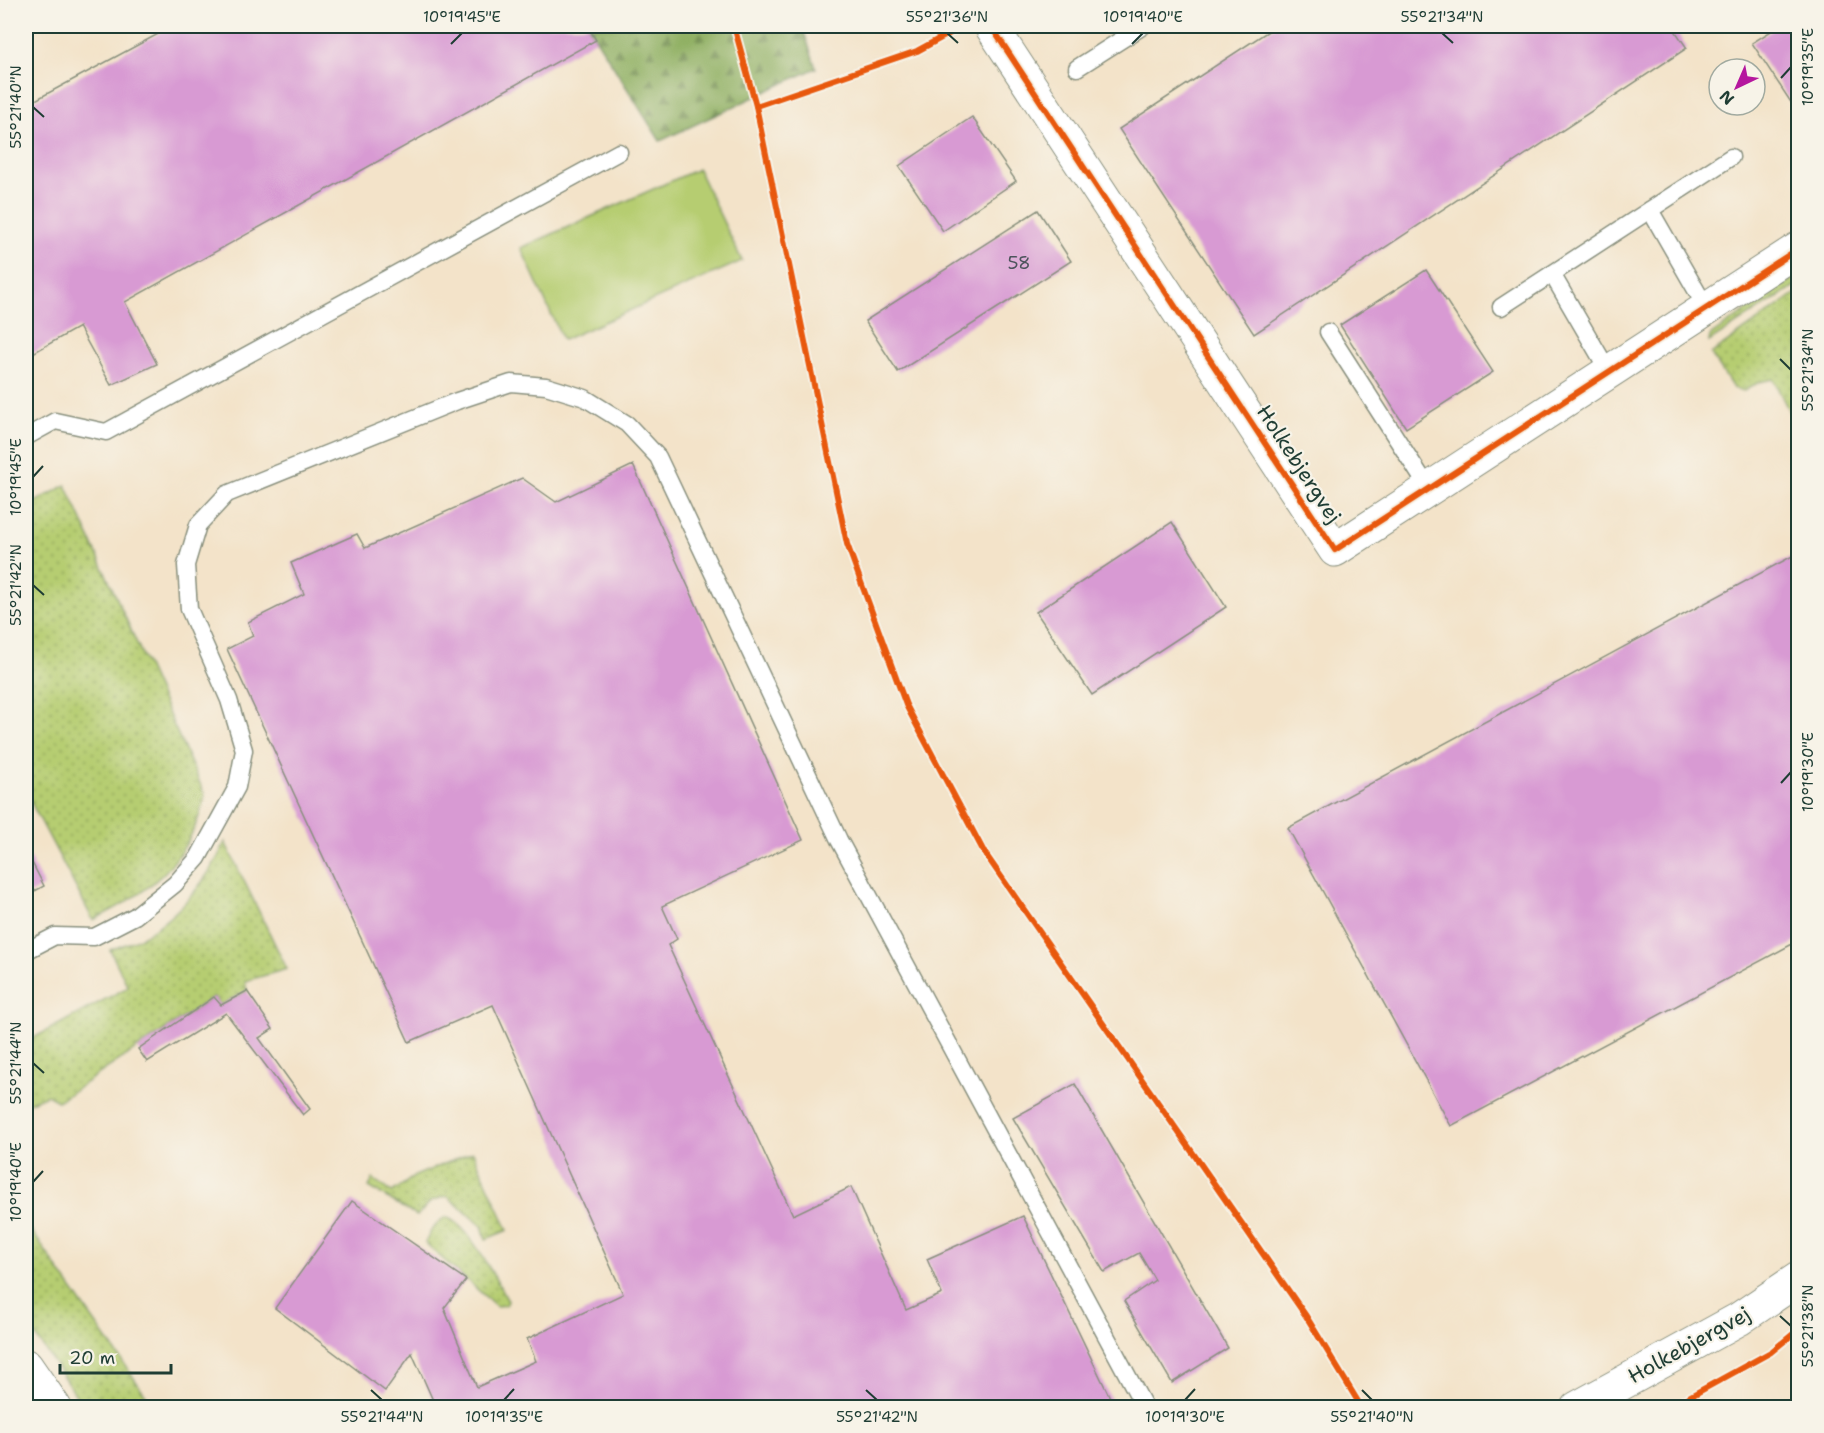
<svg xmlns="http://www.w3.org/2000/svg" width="1824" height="1433" font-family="'Shantell Sans',sans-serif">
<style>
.grass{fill:url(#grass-dots);stroke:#6a8552;stroke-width:1.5}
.forest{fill:url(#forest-firs);stroke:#58764c;stroke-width:1.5}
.park{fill:#b6cd71;stroke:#6a8552;stroke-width:1.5}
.building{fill:#d89ad3}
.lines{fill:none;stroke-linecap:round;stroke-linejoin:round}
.service-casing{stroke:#89907e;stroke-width:19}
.minor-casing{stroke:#89907e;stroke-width:35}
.tertiary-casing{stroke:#89907e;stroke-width:35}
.service{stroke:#fff;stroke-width:16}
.minor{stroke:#fff;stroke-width:33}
.tertiary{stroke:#fff;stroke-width:33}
.cycleway-casing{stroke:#f7f3e8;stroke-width:10}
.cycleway{stroke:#e8590c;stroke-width:6}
.ticks{fill:none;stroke:#1f3d34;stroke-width:2}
.labels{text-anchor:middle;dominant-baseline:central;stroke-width:4.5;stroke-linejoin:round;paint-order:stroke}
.number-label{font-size:18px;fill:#4d545c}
.street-label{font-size:21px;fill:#1f3d34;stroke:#f7f3e8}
.neatline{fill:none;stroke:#1f3d34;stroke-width:2}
.ticks-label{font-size:15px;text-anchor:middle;fill:#1f3d34}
</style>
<defs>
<pattern id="grass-dots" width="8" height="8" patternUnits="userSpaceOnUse" patternTransform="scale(1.5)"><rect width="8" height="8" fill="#b6cd71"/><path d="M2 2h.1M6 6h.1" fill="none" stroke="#93a85e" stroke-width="1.8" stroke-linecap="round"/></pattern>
<pattern id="forest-firs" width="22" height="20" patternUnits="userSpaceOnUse" patternTransform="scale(1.5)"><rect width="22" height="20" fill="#90b063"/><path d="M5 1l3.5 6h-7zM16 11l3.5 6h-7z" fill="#759052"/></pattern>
</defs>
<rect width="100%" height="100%" fill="#f7f3e8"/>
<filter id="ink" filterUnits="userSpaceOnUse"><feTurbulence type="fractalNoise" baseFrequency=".0167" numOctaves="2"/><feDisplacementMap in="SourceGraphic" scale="12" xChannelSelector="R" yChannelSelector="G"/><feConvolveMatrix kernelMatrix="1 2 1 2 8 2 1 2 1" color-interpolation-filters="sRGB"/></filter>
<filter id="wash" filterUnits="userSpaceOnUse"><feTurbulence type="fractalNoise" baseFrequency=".008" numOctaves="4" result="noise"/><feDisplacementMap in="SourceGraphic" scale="24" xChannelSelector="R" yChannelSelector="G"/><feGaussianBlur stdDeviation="1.35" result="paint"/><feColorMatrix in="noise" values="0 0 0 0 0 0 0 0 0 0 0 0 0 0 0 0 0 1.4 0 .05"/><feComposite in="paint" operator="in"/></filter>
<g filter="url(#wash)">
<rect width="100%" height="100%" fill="#f3e3c9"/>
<g class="grass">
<polygon points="1798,275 1798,284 1709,342 1710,336"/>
<polygon points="1798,292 1798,429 1773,379 1759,382 1744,391 1733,388 1711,354"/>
<path d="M66,485L205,795C190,861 151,892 93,920L26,793V507Z"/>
<path d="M225,842L287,969L245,981L247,991L221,1005L214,997L58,1101L47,1095L26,1104V1042L128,987L110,950C122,945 137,941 148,933C182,912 210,877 225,842Z"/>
<polygon points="473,1152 508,1230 486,1239 482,1226 447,1196 431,1201 417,1216 369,1187 373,1179 392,1192 415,1176"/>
<path d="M445,1217C469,1223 494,1278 508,1301L506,1305L496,1306L425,1243L432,1229Z"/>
<polygon points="26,1223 154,1407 84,1407 26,1322"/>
</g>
<polygon class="forest" points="588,26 802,26 816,68 660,141"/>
<polygon class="park" points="698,169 742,261 563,340 521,248"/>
<g id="blocks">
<g class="building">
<polygon points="173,26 588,26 596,40 125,302 157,364 111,385 79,327 26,357 26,105"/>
<polygon points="1276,26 1672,26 1687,48 1254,334 1119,129"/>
<polygon points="1779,26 1798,26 1798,113 1752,43"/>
<polygon points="972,117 1016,181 943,231 899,166"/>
<polygon points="1038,210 1071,261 898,372 865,321"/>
<polygon points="1426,270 1493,372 1406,428 1340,325"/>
<polygon points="633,465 803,840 662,906 677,939 668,945 793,1215 851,1187 906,1310 942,1294 927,1259 1023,1216 1115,1408 431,1408 435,1405 412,1353 385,1391 275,1308 352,1201 466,1280 444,1308 477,1387 536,1361 527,1339 623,1294 493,1005 409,1042 227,649 253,636 248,622 304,594 291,563 357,534 365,548 522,478 556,502"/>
<polygon points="1172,522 1226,607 1092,695 1036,612"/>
<polygon points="1798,553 1798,941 1451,1126 1288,828"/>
<polygon points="26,851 44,886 26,896"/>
<polygon points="247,991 273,1029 259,1038 310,1109 303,1115 226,1013 147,1062 138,1049 214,997 221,1005"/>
<polygon points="1075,1084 1228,1348 1172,1383 1124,1301 1155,1280 1139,1253 1104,1272 1013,1118"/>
</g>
</g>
</g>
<g filter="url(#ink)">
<use href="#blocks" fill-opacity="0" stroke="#89907e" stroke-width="1.5"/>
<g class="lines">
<defs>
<g id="service">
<polyline points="1077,68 1143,26"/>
<polyline points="1650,210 1707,309"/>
<polyline points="1552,274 1609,372"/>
<polyline points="1501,307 1731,157"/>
<polyline points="1328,332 1429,489"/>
<polyline points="26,437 55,421 106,432 619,152"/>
<polyline points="26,951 55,936 94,937 135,916 175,884 198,858 237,787 244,750 229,700 189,609 186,565 198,525 227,494 457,401 511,383 546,386 585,398 627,424 658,457 839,840 1145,1408"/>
</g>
<polyline id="minor" points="991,26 1335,550 1798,249"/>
<g id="tertiary">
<polyline points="26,1366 55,1408"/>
<polyline points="1577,1408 1739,1319 1798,1279"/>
</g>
</defs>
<use href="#service" class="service-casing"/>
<use href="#minor" class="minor-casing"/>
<use href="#tertiary" class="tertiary-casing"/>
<use href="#service" class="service"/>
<use href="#minor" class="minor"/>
<use href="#tertiary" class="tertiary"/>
<defs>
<g id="cycleway">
<polyline points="734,26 756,106 847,544 906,705 984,852 1306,1316 1362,1408"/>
<polyline points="991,26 1335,550 1798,249"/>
<polyline points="756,106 917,51 963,26"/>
<polyline points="1669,1408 1771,1352 1798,1330"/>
</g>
</defs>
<use href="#cycleway" class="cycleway-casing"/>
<use href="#cycleway" class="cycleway"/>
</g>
</g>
<path class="ticks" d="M947,33L958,43M1442,33L1453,43M451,44L462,33M1132,44L1143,33M1781,78L1791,67M33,107L44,117M1780,359L1791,370M33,477L43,466M33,585L44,595M1781,783L1791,772M33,1063L44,1073M33,1182L43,1171M1780,1316L1791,1326M371,1390L382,1400M866,1390L877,1400M1362,1390L1372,1400M504,1400L514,1389M1185,1400L1195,1389"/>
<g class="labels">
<g class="number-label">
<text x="1019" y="263">58</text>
</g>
<g class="street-label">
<text transform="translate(1299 464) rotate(57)">Holkebjergvej</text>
<text transform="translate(1689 1345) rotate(-29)">Holkebjergvej</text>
</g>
</g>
<rect width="1824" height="1433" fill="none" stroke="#f7f3e8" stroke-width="66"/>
<g transform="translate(1737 87) rotate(224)"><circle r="28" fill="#f7f3e8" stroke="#a1aaa0" stroke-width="1.5"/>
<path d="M0-4.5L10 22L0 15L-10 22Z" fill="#b5179e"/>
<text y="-9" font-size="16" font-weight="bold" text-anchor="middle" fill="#1f3d34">N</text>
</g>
<path d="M60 1364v9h111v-9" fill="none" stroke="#1f3d34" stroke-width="3"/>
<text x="69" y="1364" font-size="18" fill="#1f3d34" stroke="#f7f3e8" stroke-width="4.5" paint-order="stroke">20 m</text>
<rect x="33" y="33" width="1758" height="1367" class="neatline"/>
<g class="ticks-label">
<text x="462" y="22">10°19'45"E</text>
<text x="947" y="22">55°21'36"N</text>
<text x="1143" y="22">10°19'40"E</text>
<text x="1442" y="22">55°21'34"N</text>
<text transform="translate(1808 67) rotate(-90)" y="5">10°19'35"E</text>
<text transform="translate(16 107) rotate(-90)" y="5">55°21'40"N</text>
<text transform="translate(1808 370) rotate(-90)" y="5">55°21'34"N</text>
<text transform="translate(16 477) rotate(-90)" y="5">10°19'45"E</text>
<text transform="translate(16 585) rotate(-90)" y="5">55°21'42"N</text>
<text transform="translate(1808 772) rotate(-90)" y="5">10°19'30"E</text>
<text transform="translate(16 1063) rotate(-90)" y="5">55°21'44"N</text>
<text transform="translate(16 1182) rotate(-90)" y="5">10°19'40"E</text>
<text transform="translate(1808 1326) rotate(-90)" y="5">55°21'38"N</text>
<text x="382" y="1422">55°21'44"N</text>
<text x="504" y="1422">10°19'35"E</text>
<text x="877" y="1422">55°21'42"N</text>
<text x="1185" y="1422">10°19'30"E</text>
<text x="1372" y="1422">55°21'40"N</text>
</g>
</svg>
